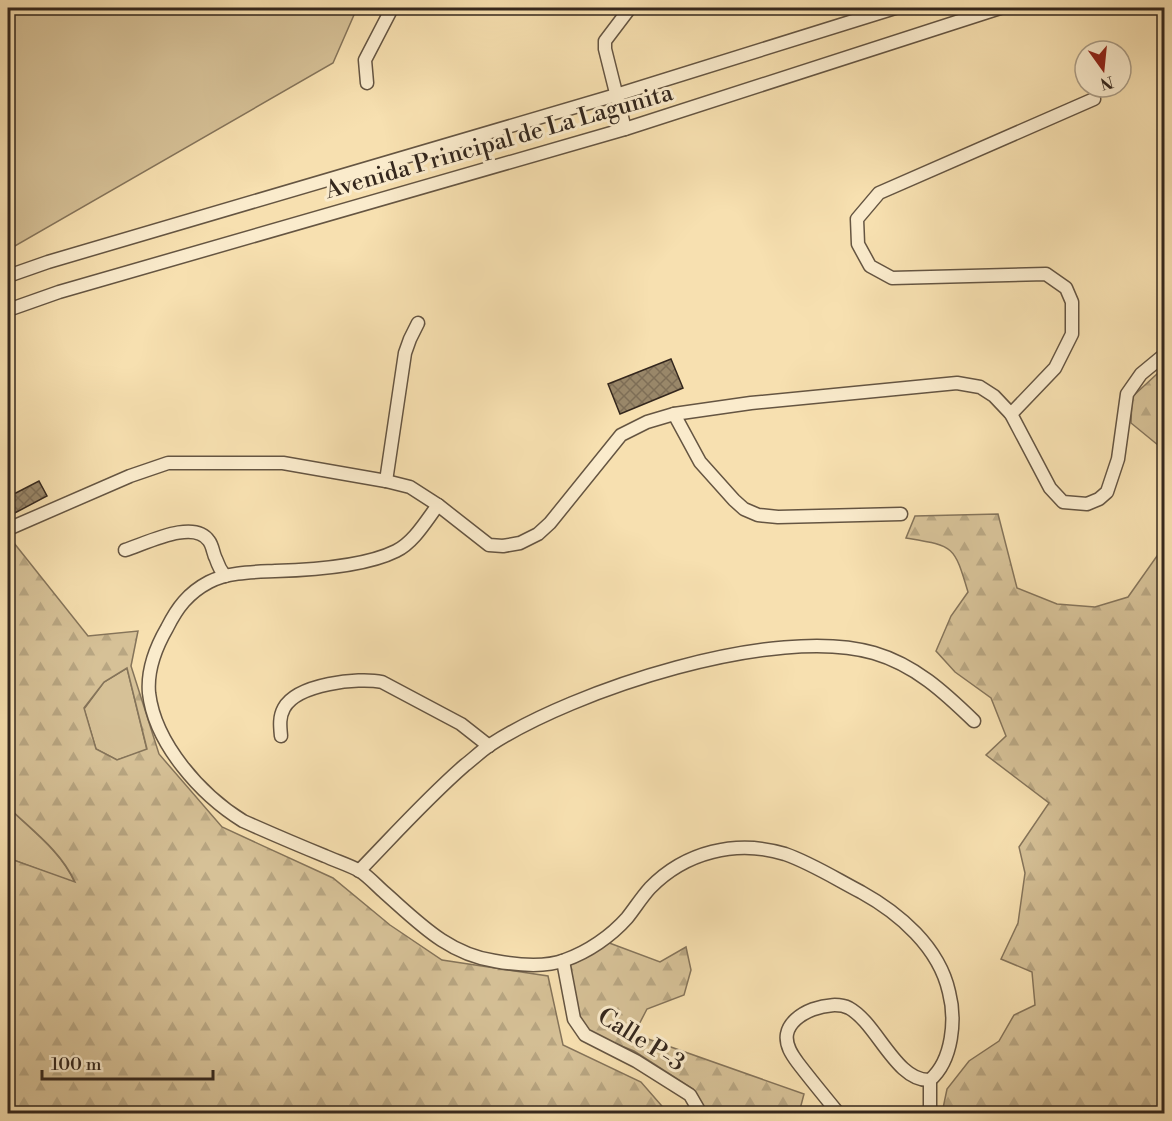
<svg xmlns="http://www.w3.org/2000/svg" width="1172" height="1121" font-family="'Libre Bodoni',serif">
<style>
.green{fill:#d6c197;stroke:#85745a;stroke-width:1.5}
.forest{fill:url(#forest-firs);stroke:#85745a;stroke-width:1.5;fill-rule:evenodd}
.building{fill:url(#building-cross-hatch);stroke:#34271d;stroke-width:1.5}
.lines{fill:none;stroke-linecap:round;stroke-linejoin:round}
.minor-casing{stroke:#655542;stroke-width:15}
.minor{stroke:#faebcc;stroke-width:12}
.labels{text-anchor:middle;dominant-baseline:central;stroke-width:6;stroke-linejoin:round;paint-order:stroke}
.street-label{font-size:24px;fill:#34271d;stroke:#faebcc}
</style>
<defs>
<pattern id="forest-firs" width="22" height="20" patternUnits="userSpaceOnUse" patternTransform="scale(1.5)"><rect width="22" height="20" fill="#d6c197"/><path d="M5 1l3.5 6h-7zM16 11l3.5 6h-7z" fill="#b8a682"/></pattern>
<pattern id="building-cross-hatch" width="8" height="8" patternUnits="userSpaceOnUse" patternTransform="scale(1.5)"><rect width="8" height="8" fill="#998769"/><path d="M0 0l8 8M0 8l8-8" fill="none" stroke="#7e6e56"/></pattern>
</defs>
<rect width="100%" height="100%" fill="#f7e0b0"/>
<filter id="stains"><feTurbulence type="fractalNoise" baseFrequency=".00333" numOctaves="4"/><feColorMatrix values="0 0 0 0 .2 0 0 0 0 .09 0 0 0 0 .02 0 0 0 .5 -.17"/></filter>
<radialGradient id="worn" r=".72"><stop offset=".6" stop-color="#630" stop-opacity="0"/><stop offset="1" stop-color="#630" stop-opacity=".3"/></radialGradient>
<g class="green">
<polygon points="8,8 357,8 333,63 8,250"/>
<polygon points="127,668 147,750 117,760 96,749 84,709 104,682"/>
<polygon points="8,714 12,768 8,776"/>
<path d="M8,807C32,831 61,851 75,883L8,858Z"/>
</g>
<g class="forest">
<polygon points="1158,373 1164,378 1164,450 1131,423 1132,397"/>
<path d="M998,514L1017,588L1057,604L1095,607L1128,597L1164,546V1113H942L947,1089L969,1061L999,1041L1014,1015L1035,1005L1032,972L1001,959L1018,923L1025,873L1019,847L1049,803L986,755L1006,736L991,698L955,672L936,651L951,616L968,592C954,545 954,546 906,538L915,516Z"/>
<path d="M14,543L88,636L138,631L131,666L159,754L222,827L333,878L390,925L442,960L548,976L563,1045L641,1082L668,1113H8V858L75,882C61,851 32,830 8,807V776L12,768L8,714V544ZM127,668L147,749L117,760L96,749L84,708L104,682Z"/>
<polygon points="604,941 660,962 686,947 691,970 684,995 647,1009 634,1034 804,1094 799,1113 701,1113 693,1089 634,1051 581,1030 564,959"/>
</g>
<g class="building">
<polygon points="671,359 683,388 620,414 608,384"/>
<polygon points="39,481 47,496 11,515 8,509 8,497"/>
</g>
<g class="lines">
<defs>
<g id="minor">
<polyline points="367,83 365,60 392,8"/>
<polyline points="625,129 605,49 605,41 630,8"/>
<polyline points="8,276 48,262 616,95 895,8"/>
<polyline points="8,310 59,292 625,129 1000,8"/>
<polyline points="674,414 700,462 734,500 744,509 758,515 778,517 901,514"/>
<polyline points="1011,414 1055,368 1072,334 1072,302 1066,288 1046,274 892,278 870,266 858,244 857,219 879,193 1094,99"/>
<polyline points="386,481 405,353 410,339 418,323"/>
<path d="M438,505C426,521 414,542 396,551C364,567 311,570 275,571C254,572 228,572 209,582C188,593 177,608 167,628C156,647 147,670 149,693C155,744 201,795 243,821C270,833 298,845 325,856C336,861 349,865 360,871C369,877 377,886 385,893C419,923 448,954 495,961C517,965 544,968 565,960C588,952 611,936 627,918C635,908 641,898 650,888C685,852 736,839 785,854C811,863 836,879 861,892C899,913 939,947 949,992C956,1019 953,1060 930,1080"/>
<polyline points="8,529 130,476 168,463 283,463 386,481 410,487 438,505 489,545 503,546 520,543 538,534 550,523 621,435 647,422 674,414 751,403 957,383 980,387 994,396 1011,414 1050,488 1063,502 1087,504 1099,499 1107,492 1118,459 1127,394 1141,374 1164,355"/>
<path d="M125,550C145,544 194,518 209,541C213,546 213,554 216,559C218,565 221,571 225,576"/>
<path d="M281,736C280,726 279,717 284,708C297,684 358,677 382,682L461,724L489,746"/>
<path d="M359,871C394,835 427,798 465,765C473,759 481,751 490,745C574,690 776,624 874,653C915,665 944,692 974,721"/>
<polyline points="563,961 574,1019 585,1035 636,1061 690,1095 701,1114"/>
<path d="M839,1114C825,1097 811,1080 798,1063C792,1055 785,1045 787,1034C791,1012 831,999 849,1008C877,1023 896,1082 930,1080"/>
<polyline points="930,1114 930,1080"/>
</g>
</defs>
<use href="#minor" class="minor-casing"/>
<use href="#minor" class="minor"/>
</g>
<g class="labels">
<g class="street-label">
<text transform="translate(499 142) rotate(-16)">Avenida Principal de La Lagunita</text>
<text transform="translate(641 1040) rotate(32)">Calle P-3</text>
</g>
</g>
<rect width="1172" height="1121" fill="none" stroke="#f7e0b0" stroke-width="30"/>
<rect x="9" y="9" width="1154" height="1103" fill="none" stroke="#34271d" stroke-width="3"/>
<rect x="15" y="15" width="1142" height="1091" fill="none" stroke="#34271d" stroke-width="1.5"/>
<g transform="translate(1103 69) rotate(165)"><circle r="28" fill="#faebcc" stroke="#ab9d86" stroke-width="1.5"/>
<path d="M0-4.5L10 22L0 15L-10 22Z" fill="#8f2418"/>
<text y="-9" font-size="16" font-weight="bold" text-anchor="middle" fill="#34271d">N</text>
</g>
<path d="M42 1070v9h171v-9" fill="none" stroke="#34271d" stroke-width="3"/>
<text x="51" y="1070" font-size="18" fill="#34271d" stroke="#faebcc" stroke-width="4.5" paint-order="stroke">100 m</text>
<rect width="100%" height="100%" filter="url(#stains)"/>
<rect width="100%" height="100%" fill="url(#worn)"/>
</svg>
